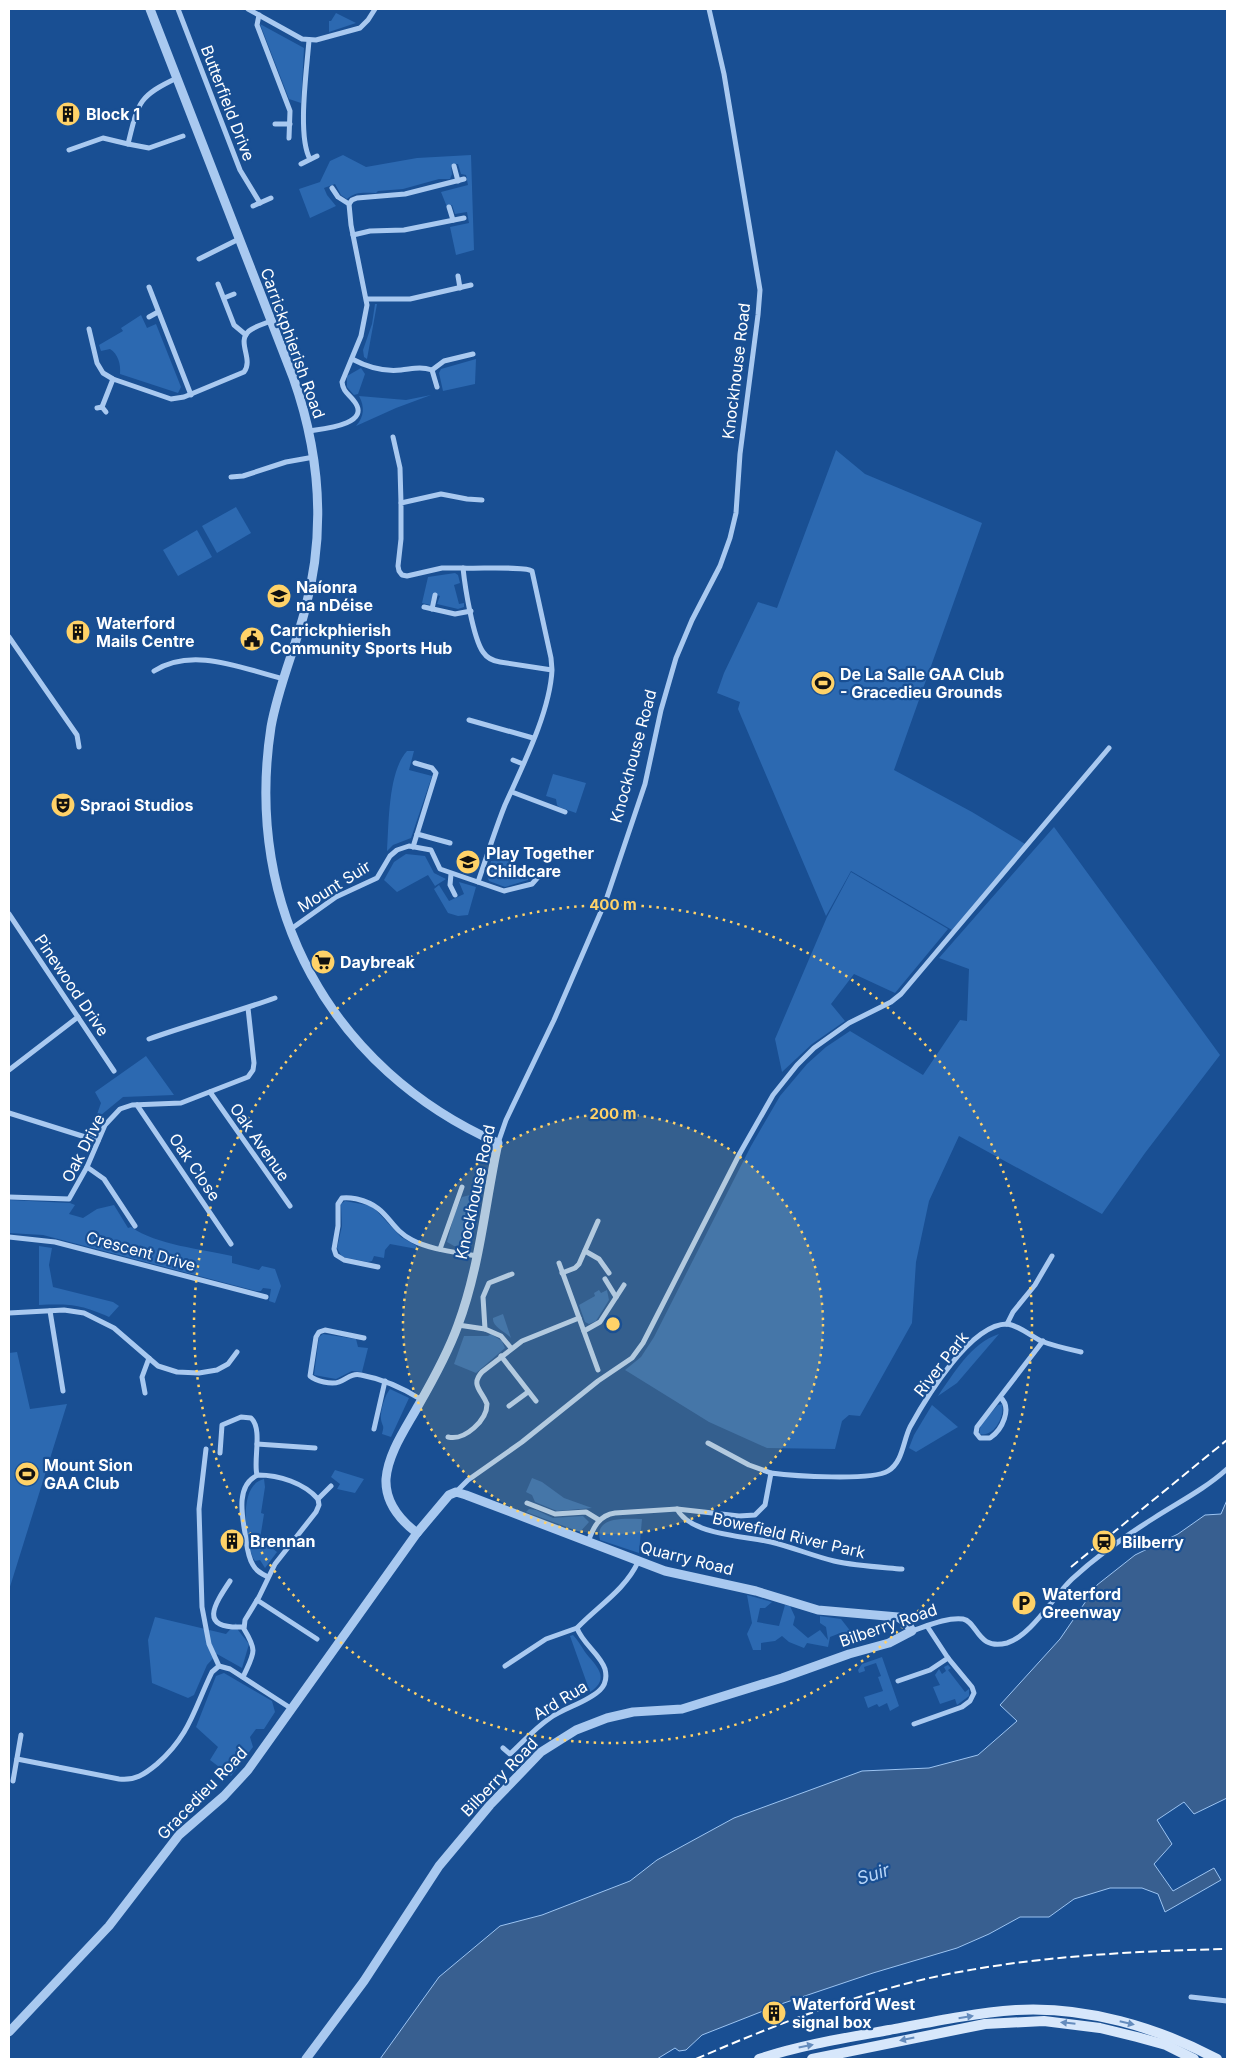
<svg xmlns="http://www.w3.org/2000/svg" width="1236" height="2068" font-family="Inter,sans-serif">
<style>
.green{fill:#2c69b1}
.water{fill:#385f90;stroke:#9cc4f2}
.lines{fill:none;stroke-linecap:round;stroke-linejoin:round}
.minor{stroke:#a9c9f0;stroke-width:5}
.tertiary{stroke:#a9c9f0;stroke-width:9}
.secondary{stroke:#d7e7fb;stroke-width:10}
.rail{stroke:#fff;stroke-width:2;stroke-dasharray:9 4;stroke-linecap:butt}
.oneway{fill:#658cbd}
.ring{fill:none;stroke:#ffd268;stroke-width:2.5;stroke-dasharray:2.5 5}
.labels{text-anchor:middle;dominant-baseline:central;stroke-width:4.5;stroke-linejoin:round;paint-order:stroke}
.street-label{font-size:16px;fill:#fff;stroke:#194f93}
.poi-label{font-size:16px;font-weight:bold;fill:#fff;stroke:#194f93;text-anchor:start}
.water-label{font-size:18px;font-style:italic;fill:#b5d3f6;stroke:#194f93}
.centre{fill:#ffd268;stroke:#194f93;stroke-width:2.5}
.ring-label{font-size:15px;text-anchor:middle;font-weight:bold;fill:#ffd268;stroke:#194f93;stroke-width:4.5;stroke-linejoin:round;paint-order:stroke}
</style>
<rect width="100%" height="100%" fill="#194f93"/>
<g class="green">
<polygon points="336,13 356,23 329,32 329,21 331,21"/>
<polygon points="260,24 304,48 301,103 289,99"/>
<path d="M343,155L366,167L417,158L471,155L474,250L456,255L450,227L469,223L467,212L455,214L452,205L447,207L441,192L468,185L466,175L461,174L458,164L451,165L452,174L450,179H439L403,189L378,191L376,193C365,193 356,191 347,199L341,195L335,184L324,188L327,195L336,206L310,218L299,189L320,182L330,161Z"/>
<polygon points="375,304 377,304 367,359 364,357 363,350 372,324"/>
<path d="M141,315L147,328L156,324L181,387L178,393L120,374C121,364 118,354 110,349L101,351L99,345L123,331L121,328Z"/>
<polygon points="476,359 475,384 443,391 439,373 441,369"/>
<polygon points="361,368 365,374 358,394 354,395 347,387 347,376"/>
<path d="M431,395L396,408L356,426C364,417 365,407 359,396L406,400Z"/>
<polygon points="836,450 865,474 982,523 894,770 972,812 1025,844 952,930 851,871 826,916 738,709 740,702 717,693 724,673 758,602 777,608"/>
<polygon points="236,507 251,533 217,553 202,526"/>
<polygon points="197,530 212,557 178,576 163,550"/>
<polygon points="455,573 458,575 460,583 454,585 459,604 464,603 464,607 458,609 437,604 440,596 433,594 430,605 422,603 428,577"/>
<path d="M407,751H414L409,770L432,776L411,838L393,845L387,851C389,823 388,772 407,751Z"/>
<polygon points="553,774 586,783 576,813 559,807 557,805 556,799 546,796"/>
<polygon points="1054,827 1220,1055 1145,1153 1102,1214 959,1136 929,1201 916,1262 912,1323 860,1416 849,1415 842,1421 835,1449 767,1448 709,1422 625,1370 641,1357 654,1337 751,1146 780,1096 807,1064 826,1047 850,1031 923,1075 960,1020 967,1021 969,969 939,958"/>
<polygon points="406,854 425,856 434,873 446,879 435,886 428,875 397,892 384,880 394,862"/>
<polygon points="510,860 524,875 528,877 528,880 505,887 489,881 487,876 491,861"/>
<polygon points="851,872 948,929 895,993 854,974 831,1004 845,1021 812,1044 782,1072 775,1039 827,917"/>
<polygon points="459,882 476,887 468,915 458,916 448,913 434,889 439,885 449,901 464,894"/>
<polygon points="146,1056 174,1095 123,1097 95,1120 101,1103 95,1092"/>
<polygon points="473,1185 476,1186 478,1192 467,1248 454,1246 447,1242 454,1215 462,1197 470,1195"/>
<path d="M9,1200L70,1203L75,1205L69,1214L83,1218L97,1209L114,1205L128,1228L131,1227C157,1245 201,1249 232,1256V1263L259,1270L262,1266L275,1269L281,1286L275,1303L269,1301L271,1289L263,1288L261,1291H256L43,1235L9,1233Z"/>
<polygon points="345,1201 372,1206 401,1237 417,1246 417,1249 390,1244 385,1250 384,1258 374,1256 372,1261 368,1262 342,1257 337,1248 342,1226 341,1204"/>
<path d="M39,1246L52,1248L49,1265L53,1287L113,1302L119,1306L109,1317C79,1304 70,1304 39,1305Z"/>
<polygon points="599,1290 601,1293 607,1290 609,1300 596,1321 589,1324 585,1322 579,1305 595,1296 594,1293"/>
<path d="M503,1314L511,1338C505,1331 492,1327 493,1318Z"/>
<polygon points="323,1334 356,1339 358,1347 368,1348 362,1372 352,1371 336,1379 314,1375 319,1337"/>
<polygon points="491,1334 502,1341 505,1348 476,1373 454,1364 464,1336 488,1336"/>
<path d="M999,1334L957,1383L938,1396C954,1373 971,1343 999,1334Z"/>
<polygon points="17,1352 30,1409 67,1404 9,1590 9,1353"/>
<path d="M390,1389L409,1398L391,1437L382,1434C385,1424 382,1427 381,1419C380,1411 385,1395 390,1389Z"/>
<path d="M1002,1404C1005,1416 994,1438 979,1434L981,1424L998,1405Z"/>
<polygon points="932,1405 958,1427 916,1452 909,1448 914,1435"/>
<polygon points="335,1470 364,1479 355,1493 337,1489 340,1484 331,1477"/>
<polygon points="532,1478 542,1482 564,1498 592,1508 557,1511 535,1502 532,1495 526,1492"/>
<path d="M264,1479L265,1487L261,1513L264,1514L260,1539L277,1552L265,1568L260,1560L255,1561L253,1558C246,1540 237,1485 264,1479Z"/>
<polygon points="529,1509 536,1510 553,1518 583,1516 589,1522 580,1532 526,1512"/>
<path d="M642,1519L639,1553L600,1540C594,1515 627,1519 642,1519Z"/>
<polygon points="747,1595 772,1602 765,1608 760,1608 757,1622 779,1626 785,1605 790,1606 795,1617 793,1625 808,1638 820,1630 828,1640 826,1627 820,1623 820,1616 841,1619 855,1637 846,1639 843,1632 830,1637 828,1647 807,1643 804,1648 789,1642 782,1636 775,1641 761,1643 761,1650 753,1650 747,1634 752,1623"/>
<polygon points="155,1617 226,1634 236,1623 238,1630 249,1644 242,1668 217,1654 207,1665 194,1695 188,1698 152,1683 148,1640"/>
<path d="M573,1635C578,1640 581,1646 585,1652C595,1665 612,1678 590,1692L570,1636Z"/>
<polygon points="882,1657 899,1706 890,1711 887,1703 879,1707 877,1704 868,1708 864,1697 883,1691 878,1677 881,1676 876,1663 864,1667 865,1671 859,1673 858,1670 862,1664"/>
<polygon points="948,1665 951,1668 948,1670 965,1692 969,1689 969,1696 957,1705 955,1699 940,1704 933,1687 940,1685 935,1675 939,1669 942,1674 946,1671 944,1667"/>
<polygon points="224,1673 272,1701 275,1712 264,1729 256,1729 250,1737 253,1747 231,1776 210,1760 218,1747 196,1727 216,1676"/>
</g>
<polygon class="water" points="1227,1500 1227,1798 1194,1814 1184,1802 1157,1820 1172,1844 1154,1864 1173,1891 1214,1868 1221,1880 1165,1912 1158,1894 1142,1888 1110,1888 1074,1899 1049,1917 1020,1917 989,1934 957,1948 873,1973 781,2004 702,2035 686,2050 679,2051 675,2048 657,2059 380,2059 439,1977 500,1926 542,1915 630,1881 657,1860 734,1818 862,1771 929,1768 978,1755 1017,1721 1000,1705 1060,1639 1097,1585 1135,1555 1178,1534 1205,1515 1221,1514"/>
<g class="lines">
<g class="minor">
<polyline points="178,9 240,170 260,203"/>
<polyline points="248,9 302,39 316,40 360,28 368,20 375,9"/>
<polyline points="259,15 257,25 290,111 289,138"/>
<path d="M309,40C307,69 297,136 310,159"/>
<polyline points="275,124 290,124"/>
<polyline points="128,144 149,148 183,136"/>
<path d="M69,150L103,138L128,144C138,103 138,96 177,78"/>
<polyline points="301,164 317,156"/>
<polyline points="454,166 458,181"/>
<polyline points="349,204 352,200 357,198 405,194 464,179"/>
<polyline points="253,206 271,198"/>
<polyline points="449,207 453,220"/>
<polyline points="353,235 370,231 404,230 464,218"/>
<polyline points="199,259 239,239"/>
<polyline points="458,276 460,288"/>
<polyline points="218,284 234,325 246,335"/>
<polyline points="149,287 191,395"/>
<polyline points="224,298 234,294"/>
<polyline points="367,299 410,299 471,285"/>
<polyline points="149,317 158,312"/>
<path d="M89,329L97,363L103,373L113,379L171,399L184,397L244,372C254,359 236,342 249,331C255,326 264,324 271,321"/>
<path d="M352,359C367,367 383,372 401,370C412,369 420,366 432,370L444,361L473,354"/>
<polyline points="432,370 437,387"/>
<polyline points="102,407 113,379"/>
<polyline points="97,408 102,407 106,412"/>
<path d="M309,431C321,429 373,425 354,401C349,394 343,392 342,382L361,336L367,305L351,225L349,204L338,197L332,188"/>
<polyline points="393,437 400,468 401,503"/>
<polyline points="231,477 243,476 286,462 314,457"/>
<polyline points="463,568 442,568 407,576 402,575 399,571 398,566 401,539 401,503 441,494 467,499 482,500"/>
<polyline points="424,607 455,614 471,611"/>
<polyline points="432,609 435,595"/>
<polyline points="9,637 77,735 79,747"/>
<path d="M154,671C193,646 243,669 284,679"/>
<polyline points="469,720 533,738"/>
<polyline points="513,760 523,764"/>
<polyline points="512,792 565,812"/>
<polyline points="417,834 450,843"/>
<polyline points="413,847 436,773 432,768 415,763"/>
<polyline points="451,874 450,885 455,895"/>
<path d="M478,882C487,856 495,830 505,805C522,767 550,712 552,670L500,662C493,661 487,658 483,652C473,638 465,587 463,568C476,569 525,566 532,571L551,658L552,670"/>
<polyline points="9,914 114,1071"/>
<polyline points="291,929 336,897 377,878 390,856 397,850 409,846 431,850 440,869 504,891 532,884 539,876 530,872"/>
<path d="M149,1039C191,1024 233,1013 275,998"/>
<polyline points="9,1070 78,1017"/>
<polyline points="210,1092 290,1206"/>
<polyline points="137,1105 231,1244"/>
<polyline points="9,1113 98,1141"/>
<polyline points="498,1143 506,1120 554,1020 606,900 645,784 661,710 676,658 692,620 720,566 730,538 736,513 740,454 758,315 760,290 724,74 709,9"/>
<polyline points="87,1167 104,1179 135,1226"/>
<polyline points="9,1197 69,1199 87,1167 105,1125 120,1109 132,1105 181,1103 248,1077 253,1070 254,1063 248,1008"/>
<polyline points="9,1237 55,1242 266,1297"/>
<polyline points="440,1249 462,1187"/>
<polyline points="585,1251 599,1259 609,1273"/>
<polyline points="559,1263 598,1370"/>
<path d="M378,1267L344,1260L336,1255L334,1249L338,1226V1204L342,1198C348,1197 352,1198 357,1199C390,1207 387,1227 412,1240C431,1250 456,1252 477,1256"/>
<polyline points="562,1273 575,1268 579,1264 598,1221"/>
<polyline points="605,1279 616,1297"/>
<polyline points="50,1311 63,1391"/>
<polyline points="9,1313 64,1310 84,1313 114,1328 158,1366 177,1372 199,1373 217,1370 228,1364 237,1352"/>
<polyline points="1007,1324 1013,1312 1035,1285 1052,1256"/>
<polyline points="458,1325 485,1329"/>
<polyline points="584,1331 600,1322 624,1285"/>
<path d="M364,1338L325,1330L319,1332L316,1337L310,1376C316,1381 331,1385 339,1382C347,1379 351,1373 361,1375C383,1379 403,1388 422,1400"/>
<polyline points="511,1348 501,1336 485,1329 483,1297 489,1283 512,1274"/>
<polyline points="501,1356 536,1401"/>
<polyline points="145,1393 142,1377 149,1358"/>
<path d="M1000,1397L977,1427L976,1433L980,1438H990C1002,1430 1013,1408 1000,1397L1043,1341"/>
<polyline points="509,1406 528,1392"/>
<polyline points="374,1429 385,1381"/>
<path d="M448,1437C465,1441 487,1420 487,1404C482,1391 470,1385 482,1372L522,1341L579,1318"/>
<polyline points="708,1443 749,1465 771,1473"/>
<polyline points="257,1444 315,1448"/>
<polyline points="206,1449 199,1509 202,1607 209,1644 219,1666 230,1669 292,1709"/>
<path d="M220,1453L222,1425L241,1417L251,1418C263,1429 253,1460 257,1475"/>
<polyline points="456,1492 468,1480 522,1442 598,1381 632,1358 643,1343 740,1153 773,1095 797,1065 814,1048 849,1023 891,1002 901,994 1109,748"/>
<polyline points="527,1503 555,1514 586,1512 599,1520"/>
<path d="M677,1509C690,1535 746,1536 771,1542C792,1547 813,1556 834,1561C856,1566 879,1567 902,1569"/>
<path d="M588,1542C593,1528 599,1515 615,1513L677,1509L739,1516L755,1515L765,1505L771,1473C793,1476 872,1481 888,1471C903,1462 903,1441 910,1427C926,1398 970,1324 1007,1324C1018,1325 1031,1336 1041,1341C1054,1346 1068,1349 1081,1352"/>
<path d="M268,1577C262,1574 256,1571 253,1565C248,1557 247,1547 246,1539C243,1520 234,1485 258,1475C279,1475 304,1483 318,1499"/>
<path d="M230,1581C214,1605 198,1629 243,1627"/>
<polyline points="257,1600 317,1639"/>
<path d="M912,1631C927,1626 947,1617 963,1619C978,1622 977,1651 1007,1643C1031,1636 1053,1597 1072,1579C1097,1556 1125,1536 1154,1518C1179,1502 1205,1489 1227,1469"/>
<polyline points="505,1666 546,1639 577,1628"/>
<path d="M243,1677C254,1653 258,1652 244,1629L245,1620L259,1597L275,1564L316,1512L319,1505L318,1499L331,1486"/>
<polyline points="898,1681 930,1670 948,1658"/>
<polyline points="914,1724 962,1707 970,1701 974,1693 972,1687 948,1658 927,1626"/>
<path d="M503,1748L510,1754C523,1742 534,1729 550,1718C564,1708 588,1702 600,1690C605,1685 607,1677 605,1669C601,1655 582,1643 577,1628C598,1606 625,1590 638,1562"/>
<path d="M17,1759L119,1779C135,1781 145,1774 157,1764C190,1735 194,1709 212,1672L219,1666"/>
<polyline points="13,1781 21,1735"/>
<polyline points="1191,1997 1227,2001"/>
</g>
<g class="tertiary">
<path d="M150,9L293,377C320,453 326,532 305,610C295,649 278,687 271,727C243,908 331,1069 498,1143C485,1203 480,1266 458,1325C448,1353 433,1380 418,1406C406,1428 388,1453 386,1479C385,1502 400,1520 417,1533"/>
<polyline points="9,2032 109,1926 179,1835 224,1796 248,1770 417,1533 449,1495 456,1492 466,1495 665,1571 756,1591 818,1610 898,1617 907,1623 912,1631 889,1643 849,1654 782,1678 682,1709 633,1712 607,1718 576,1730 541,1752 490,1805 439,1866 364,1981 306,2059"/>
</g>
<g class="secondary">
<path d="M759,2059C801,2045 845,2038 889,2030C931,2022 974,2013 1016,2010C1085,2006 1157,2027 1217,2059"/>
<polyline points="812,2059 985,2024 1044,2021 1100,2028 1137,2037 1166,2045 1194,2059"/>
</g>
<g class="rail">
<polyline points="1071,1567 1227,1440"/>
<path d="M696,2059C783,2021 876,1986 970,1970C1055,1955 1142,1951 1227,1949"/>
</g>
</g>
<defs><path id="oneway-solid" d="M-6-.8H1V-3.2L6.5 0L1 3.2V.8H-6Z" transform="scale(1.25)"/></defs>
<g class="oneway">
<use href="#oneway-solid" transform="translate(966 2017) rotate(-9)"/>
<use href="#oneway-solid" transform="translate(1068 2023) rotate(-174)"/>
<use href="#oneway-solid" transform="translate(1127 2023) rotate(13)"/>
<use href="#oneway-solid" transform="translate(907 2039) rotate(168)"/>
<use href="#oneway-solid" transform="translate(806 2046) rotate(-11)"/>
</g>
<circle cx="613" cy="1324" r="210" fill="#ffd268" fill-opacity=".12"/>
<g class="ring">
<circle cx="613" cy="1324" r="210"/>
<circle cx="613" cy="1324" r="419"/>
</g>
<defs>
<symbol id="building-disc" viewBox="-11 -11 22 22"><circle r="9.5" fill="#ffd268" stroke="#194f93"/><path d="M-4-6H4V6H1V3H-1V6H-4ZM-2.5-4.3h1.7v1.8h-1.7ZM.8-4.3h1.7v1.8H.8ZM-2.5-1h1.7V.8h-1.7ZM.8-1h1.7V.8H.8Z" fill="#111"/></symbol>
<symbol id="school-disc" viewBox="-11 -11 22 22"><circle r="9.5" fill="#ffd268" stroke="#194f93"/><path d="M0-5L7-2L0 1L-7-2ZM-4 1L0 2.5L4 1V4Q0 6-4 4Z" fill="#111"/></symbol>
<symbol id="civic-disc" viewBox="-11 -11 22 22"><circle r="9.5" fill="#ffd268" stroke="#194f93"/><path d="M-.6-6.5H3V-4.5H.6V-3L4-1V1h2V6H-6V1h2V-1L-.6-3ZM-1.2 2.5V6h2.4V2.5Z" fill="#111"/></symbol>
<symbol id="stadium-disc" viewBox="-11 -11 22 22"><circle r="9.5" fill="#ffd268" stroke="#194f93"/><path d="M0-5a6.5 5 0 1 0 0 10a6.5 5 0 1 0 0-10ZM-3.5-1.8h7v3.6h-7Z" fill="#111"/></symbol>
<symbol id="theatre-disc" viewBox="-11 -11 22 22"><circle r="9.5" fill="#ffd268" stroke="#194f93"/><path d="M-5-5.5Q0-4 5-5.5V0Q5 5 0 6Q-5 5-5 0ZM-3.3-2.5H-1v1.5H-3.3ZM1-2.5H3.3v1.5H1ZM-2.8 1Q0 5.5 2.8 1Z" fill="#111"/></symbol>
<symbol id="supermarket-disc" viewBox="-11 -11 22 22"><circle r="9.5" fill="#ffd268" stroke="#194f93"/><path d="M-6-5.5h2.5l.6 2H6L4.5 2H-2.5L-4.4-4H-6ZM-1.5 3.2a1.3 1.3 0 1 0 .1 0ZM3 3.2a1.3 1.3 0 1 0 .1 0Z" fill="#111"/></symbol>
<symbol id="station-disc" viewBox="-11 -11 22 22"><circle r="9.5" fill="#ffd268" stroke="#194f93"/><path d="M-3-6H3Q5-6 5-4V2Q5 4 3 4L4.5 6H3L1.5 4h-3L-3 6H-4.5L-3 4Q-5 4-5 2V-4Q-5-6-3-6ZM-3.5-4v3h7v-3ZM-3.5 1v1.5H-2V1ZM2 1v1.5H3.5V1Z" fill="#111"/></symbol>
<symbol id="parking-disc" viewBox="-11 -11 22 22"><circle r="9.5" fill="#ffd268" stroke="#194f93"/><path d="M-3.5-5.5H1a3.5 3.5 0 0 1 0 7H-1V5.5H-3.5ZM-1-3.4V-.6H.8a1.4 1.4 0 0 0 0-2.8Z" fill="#111"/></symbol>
</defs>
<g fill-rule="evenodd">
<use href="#building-disc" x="54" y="100" width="28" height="28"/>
<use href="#school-disc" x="265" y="582" width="28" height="28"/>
<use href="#building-disc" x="64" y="618" width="28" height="28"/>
<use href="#civic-disc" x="238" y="625" width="28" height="28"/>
<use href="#stadium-disc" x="809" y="669" width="28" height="28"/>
<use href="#theatre-disc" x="49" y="791" width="28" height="28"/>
<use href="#school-disc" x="454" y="848" width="28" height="28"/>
<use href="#supermarket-disc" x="309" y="948" width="28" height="28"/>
<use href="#stadium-disc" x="13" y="1460" width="28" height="28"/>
<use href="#building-disc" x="218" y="1527" width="28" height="28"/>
<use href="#station-disc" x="1090" y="1528" width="28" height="28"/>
<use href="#parking-disc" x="1010" y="1589" width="28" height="28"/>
<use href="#building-disc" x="760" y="1999" width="28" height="28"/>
</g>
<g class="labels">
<g class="street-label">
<text transform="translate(228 103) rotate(69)">Butterfield Drive</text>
<text transform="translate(293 343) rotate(70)">Carrickphierish Road</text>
<text transform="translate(736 371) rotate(-83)">Knockhouse Road</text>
<text transform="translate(633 756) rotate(-75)">Knockhouse Road</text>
<text transform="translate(334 886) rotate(-32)">Mount Suir</text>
<text transform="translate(72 985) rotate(56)">Pinewood Drive</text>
<text transform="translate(260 1142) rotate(55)">Oak Avenue</text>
<text transform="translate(83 1148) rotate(-63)">Oak Drive</text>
<text transform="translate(195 1167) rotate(56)">Oak Close</text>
<text transform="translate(475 1192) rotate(-78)">Knockhouse Road</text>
<text transform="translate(141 1251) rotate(15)">Crescent Drive</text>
<text transform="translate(941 1364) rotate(-52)">River Park</text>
<text transform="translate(789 1535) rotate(13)">Bowefield River Park</text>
<text transform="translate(687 1558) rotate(14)">Quarry Road</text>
<text transform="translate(888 1625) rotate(-19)">Bilberry Road</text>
<text transform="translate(560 1700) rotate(-31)">Ard Rua</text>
<text transform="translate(499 1777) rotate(-46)">Bilberry Road</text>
<text transform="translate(202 1793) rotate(-46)">Gracedieu Road</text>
</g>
<g class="poi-label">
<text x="86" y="114">Block 1</text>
<text x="296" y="587">Naíonra<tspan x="296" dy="18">na nDéise</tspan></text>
<text x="96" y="623">Waterford<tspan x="96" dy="18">Mails Centre</tspan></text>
<text x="270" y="630">Carrickphierish<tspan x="270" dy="18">Community Sports Hub</tspan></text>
<text x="840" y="674">De La Salle GAA Club<tspan x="840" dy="18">- Gracedieu Grounds</tspan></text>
<text x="80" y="805">Spraoi Studios</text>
<text x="486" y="853">Play Together<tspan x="486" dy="18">Childcare</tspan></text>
<text x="340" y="962">Daybreak</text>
<text x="44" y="1465">Mount Sion<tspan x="44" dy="18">GAA Club</tspan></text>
<text x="250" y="1541">Brennan</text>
<text x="1122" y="1542">Bilberry</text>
<text x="1042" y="1594">Waterford<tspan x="1042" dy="18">Greenway</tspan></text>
<text x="792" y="2004">Waterford West<tspan x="792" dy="18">signal box</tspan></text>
</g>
<g class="water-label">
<text transform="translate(873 1874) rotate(-17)">Suir</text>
</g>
</g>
<circle cx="613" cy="1324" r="8" class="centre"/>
<g class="ring-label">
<text x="613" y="910">400 m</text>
<text x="613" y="1119">200 m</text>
</g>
<rect width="1236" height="2068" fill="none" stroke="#ffffff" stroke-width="20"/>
</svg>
